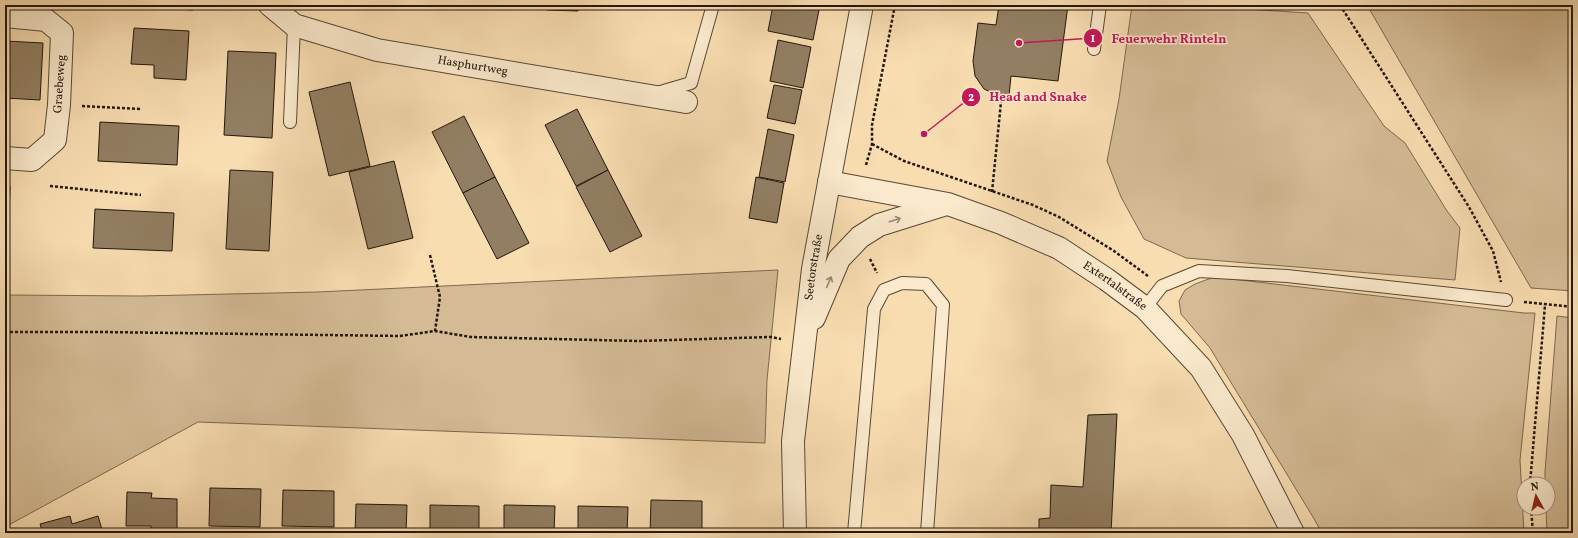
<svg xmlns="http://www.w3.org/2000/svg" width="1578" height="538" font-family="Vollkorn,serif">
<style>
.green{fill:#d4bb95;stroke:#7c6951}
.building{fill:#927e62;stroke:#23170d}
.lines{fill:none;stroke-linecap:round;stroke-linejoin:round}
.lane-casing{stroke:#584836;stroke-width:14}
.street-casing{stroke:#584836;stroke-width:24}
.path{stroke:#23170d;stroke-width:2.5;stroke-dasharray:3 2;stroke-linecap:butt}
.lane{stroke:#fae9cc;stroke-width:12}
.street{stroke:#fae9cc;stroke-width:22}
.oneway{stroke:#998a76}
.labels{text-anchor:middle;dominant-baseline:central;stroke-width:3;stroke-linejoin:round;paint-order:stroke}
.street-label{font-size:12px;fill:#23170d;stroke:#fae9cc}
.leader{fill:none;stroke:#c2185b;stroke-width:1.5}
.callout-dot{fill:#c2185b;stroke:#fae9cc;stroke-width:1.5}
.mark-label{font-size:12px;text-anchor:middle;font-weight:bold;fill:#fff}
.callout-label{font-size:13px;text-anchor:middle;font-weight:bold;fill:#c2185b;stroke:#fae9cc;stroke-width:3;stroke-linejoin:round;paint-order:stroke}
</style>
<rect width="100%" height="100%" fill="#f8ddb1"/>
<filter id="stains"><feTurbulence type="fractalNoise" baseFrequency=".005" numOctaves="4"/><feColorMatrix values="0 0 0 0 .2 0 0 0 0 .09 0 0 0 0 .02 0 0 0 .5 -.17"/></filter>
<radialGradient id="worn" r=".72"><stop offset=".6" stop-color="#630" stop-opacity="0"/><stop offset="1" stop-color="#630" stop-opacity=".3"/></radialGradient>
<g class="green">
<polygon points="1132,5 1184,5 1308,13 1384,126 1405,143 1447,211 1460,228 1455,280 1186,258 1144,239 1121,197 1107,161 1119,99"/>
<polygon points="1367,5 1573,5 1573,291 1531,288"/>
<polygon points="778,270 767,380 765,443 198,422 5,527 5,295 141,296 318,292"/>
<polygon points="1214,277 1524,313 1535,313 1520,460 1524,533 1322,533 1313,517 1210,348 1181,314 1179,301 1185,290 1195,284"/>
<polygon points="1557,316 1573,318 1573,533 1547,533 1546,508 1548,508 1548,484 1545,484 1545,472"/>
</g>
<g class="building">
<polygon points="153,5 193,5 193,10 153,7"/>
<polygon points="547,5 579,5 578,11 547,10"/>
<polygon points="773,5 820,5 813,40 768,31"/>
<polygon points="999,5 1068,5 1058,81 1011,76 1009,96 997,95 984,89 975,76 973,61 978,23 996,25"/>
<polygon points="134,28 189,31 186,80 154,78 154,65 131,64"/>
<polygon points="778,40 811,47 803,88 770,81"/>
<polygon points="5,41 43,43 40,100 5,98"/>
<polygon points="228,51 276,53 272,138 224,135"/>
<polygon points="350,82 370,166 329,176 309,92"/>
<polygon points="774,85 802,90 795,124 767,118"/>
<polygon points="577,109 608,170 576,186 545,125"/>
<polygon points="464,116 495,177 463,193 432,132"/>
<polygon points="100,122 179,126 177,165 98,161"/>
<polygon points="768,129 794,135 785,182 759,177"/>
<polygon points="394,161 413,238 368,249 349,172"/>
<polygon points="230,170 273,172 269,251 226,249"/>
<polygon points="608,170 642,236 610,252 576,187"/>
<polygon points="495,177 529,243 497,259 463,193"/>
<polygon points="756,177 784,183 777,223 749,218"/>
<polygon points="5,185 10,186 8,243 5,243"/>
<polygon points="95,209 174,213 172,251 93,248"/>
<polygon points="1117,414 1111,533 1039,533 1039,519 1050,518 1051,485 1083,487 1088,415"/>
<polygon points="210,488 261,489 260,527 209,526"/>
<polygon points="283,490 334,491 334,527 282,526"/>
<polygon points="127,492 152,493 151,498 177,499 177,533 151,532 151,526 126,526"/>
<polygon points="651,500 702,501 702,533 650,533"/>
<polygon points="356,504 407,505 406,533 355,533"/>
<polygon points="430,505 479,506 479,533 430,533"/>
<polygon points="504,505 555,506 554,533 504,533"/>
<polygon points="578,506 628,507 627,533 578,533"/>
<polygon points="70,516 72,524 98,516 103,533 43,533 40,524"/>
</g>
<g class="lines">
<defs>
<g id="lane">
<polyline points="1094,49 1100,5"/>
<polyline points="657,93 691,83 713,5"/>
<polyline points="290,122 294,25"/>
<polyline points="1145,308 1162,286 1199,271 1287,276 1506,300"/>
<polyline points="854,533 874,309 884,290 902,283 926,284 943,305 927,533"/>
</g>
<g id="street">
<path id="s1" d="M270,5L294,25L377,50L686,102"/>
<polyline points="5,16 46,20 62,33 59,105 55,140 32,160 5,158"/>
<path id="s2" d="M829,182L948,204L1001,223L1059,248L1106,279L1145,308L1201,368L1243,435L1293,533"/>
<polyline points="814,318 839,259 860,237 879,225 943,205"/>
<path id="s3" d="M795,533L793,441L813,269L862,5"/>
</g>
</defs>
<use href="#lane" class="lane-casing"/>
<use href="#street" class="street-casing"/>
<g class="path">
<polyline points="1340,5 1469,207 1493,251 1501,282"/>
<polyline points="82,106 142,109"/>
<polyline points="872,144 904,161 1033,205 1059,217 1114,251 1148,276"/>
<polyline points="866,165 872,144 872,125 895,5"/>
<polyline points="50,186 141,195"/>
<polyline points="992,192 1001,102"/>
<polyline points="430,255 440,297 435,331"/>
<polyline points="870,259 877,273"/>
<polyline points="1524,302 1573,307"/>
<polyline points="5,332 101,332 400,336 435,331 471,337 638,341 771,337 781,339"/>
<polyline points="1530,484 1545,305"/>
<polyline points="1531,508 1533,533"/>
</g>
<use href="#lane" class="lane"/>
<use href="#street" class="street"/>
</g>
<defs><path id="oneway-shaft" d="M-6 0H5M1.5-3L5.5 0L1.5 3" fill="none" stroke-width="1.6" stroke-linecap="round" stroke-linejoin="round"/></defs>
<g class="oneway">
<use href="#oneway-shaft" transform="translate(895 220) rotate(-17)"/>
<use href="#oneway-shaft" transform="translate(829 282) rotate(-67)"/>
</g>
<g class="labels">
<g class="street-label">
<text stroke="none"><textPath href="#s1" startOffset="215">Hasphurtweg</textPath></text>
<text transform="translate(60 84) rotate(-86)">Graebeweg</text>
<text stroke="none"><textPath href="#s3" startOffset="267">Seetorstraße</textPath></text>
<text stroke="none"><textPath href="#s2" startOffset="308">Extertalstraße</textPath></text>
</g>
</g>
<path class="leader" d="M1019 43L1093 38M924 134L971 97"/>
<g class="callout-dot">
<circle cx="1019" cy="43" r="4"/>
<circle cx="924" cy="134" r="4"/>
<circle cx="1093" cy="38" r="10"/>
<circle cx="971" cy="97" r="10"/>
</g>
<g class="mark-label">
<text x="1093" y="42">1</text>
<text x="971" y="101">2</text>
</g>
<g class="callout-label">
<text x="1169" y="43">Feuerwehr Rinteln</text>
<text x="1038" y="101">Head and Snake</text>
</g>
<rect width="1578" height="538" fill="none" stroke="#f8ddb1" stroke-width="20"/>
<rect x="6" y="6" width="1566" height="526" fill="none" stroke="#23170d" stroke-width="2"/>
<rect x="10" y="10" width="1558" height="518" fill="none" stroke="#23170d"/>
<g transform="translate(1536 496) rotate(352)"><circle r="19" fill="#fae9cc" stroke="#a49580"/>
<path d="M0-3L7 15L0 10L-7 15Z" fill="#8f2418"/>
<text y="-6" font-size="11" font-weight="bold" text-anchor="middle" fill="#23170d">N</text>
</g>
<rect width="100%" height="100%" filter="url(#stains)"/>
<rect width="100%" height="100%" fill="url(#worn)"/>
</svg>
